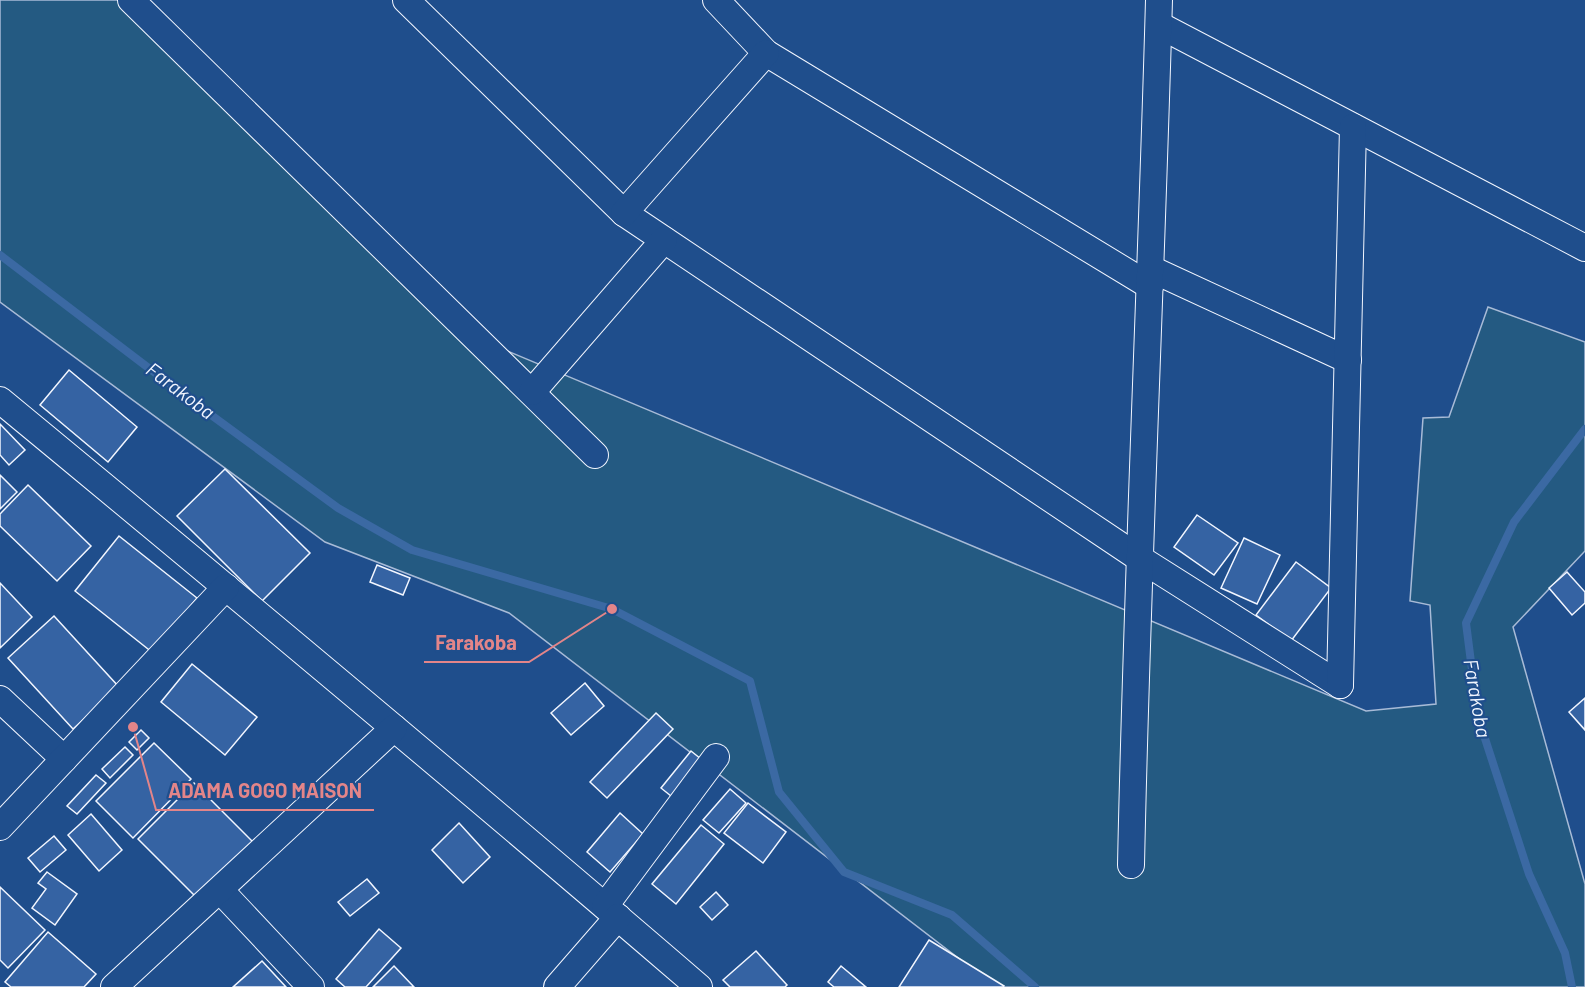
<svg xmlns="http://www.w3.org/2000/svg" width="1585" height="987" font-family="Barlow,sans-serif">
<style>
.green{fill:#245a82;stroke:#a8bbd7;stroke-width:1.5}
.lines{fill:none;stroke-linecap:round;stroke-linejoin:round}
.stream{stroke:#3b69a3;stroke-width:8}
.building{fill:#3563a3;stroke:#f2f6ff;stroke-width:1.5}
.minor-casing{stroke:#f2f6ff;stroke-width:28}
.minor{stroke:#1f4e8c;stroke-width:26}
.labels{text-anchor:middle;dominant-baseline:central;stroke-width:4.5;stroke-linejoin:round;paint-order:stroke}
.water-label{font-size:20px;font-style:italic;fill:#f2f6ff;stroke:#1f4e8c}
.leader{fill:none;stroke:#e38589;stroke-width:2}
.callout-dot{fill:#e38589;stroke:#1f4e8c;stroke-width:2}
.callout-label{font-size:20px;text-anchor:middle;font-weight:bold;fill:#e38589;stroke:#1f4e8c;stroke-width:4.5;stroke-linejoin:round;paint-order:stroke}
</style>
<rect width="100%" height="100%" fill="#1f4e8c"/>
<polygon class="green" points="0,0 135,0 467,334 1366,711 1436,704 1430,605 1410,601 1423,418 1449,417 1488,307 1585,342 1585,551 1513,627 1585,884 1585,987 996,987 509,613 325,542 0,302"/>
<g class="lines">
<g class="stream">
<polyline points="0,255 192,401 338,508 412,550 612,609 750,681 779,792 844,872 952,915 1035,987"/>
<polyline points="1572,987 1565,953 1529,874 1478,717 1466,623 1514,522 1585,429"/>
</g>
</g>
<g class="building">
<polygon points="69,370 137,427 108,462 40,405"/>
<polygon points="0,424 25,450 9,465 0,455"/>
<polygon points="225,469 310,553 262,601 177,516"/>
<polygon points="0,475 17,492 0,509"/>
<polygon points="28,485 91,546 57,581 0,526 0,514"/>
<polygon points="1197,515 1238,543 1214,575 1174,547"/>
<polygon points="119,536 197,598 153,653 75,591"/>
<polygon points="1244,538 1280,555 1257,604 1221,588"/>
<polygon points="1296,562 1331,588 1291,641 1256,615"/>
<polygon points="377,565 410,578 403,595 370,582"/>
<polygon points="1567,572 1585,592 1585,603 1572,615 1549,588"/>
<polygon points="0,583 32,617 0,648"/>
<polygon points="54,616 119,687 73,729 8,658"/>
<polygon points="192,664 257,717 225,755 161,702"/>
<polygon points="585,683 604,706 571,735 551,713"/>
<polygon points="1585,698 1585,730 1569,712"/>
<polygon points="656,713 673,729 607,798 590,782"/>
<polygon points="141,730 149,738 137,750 129,742"/>
<polygon points="154,743 191,779 133,838 96,801"/>
<polygon points="125,747 133,755 110,778 102,769"/>
<polygon points="691,751 706,763 676,800 661,788"/>
<polygon points="96,775 106,783 77,814 67,806"/>
<polygon points="194,783 255,844 199,900 138,839"/>
<polygon points="730,789 746,803 719,833 703,820"/>
<polygon points="748,803 786,832 763,863 724,833"/>
<polygon points="620,813 643,834 610,872 587,852"/>
<polygon points="91,814 122,850 99,871 68,835"/>
<polygon points="459,823 490,857 463,883 432,850"/>
<polygon points="701,825 724,844 676,904 652,884"/>
<polygon points="54,836 66,850 40,872 28,858"/>
<polygon points="47,872 77,894 55,925 32,908 46,889 38,883"/>
<polygon points="367,879 379,893 350,916 338,902"/>
<polygon points="0,887 45,930 8,968 0,960"/>
<polygon points="716,892 728,905 712,920 700,907"/>
<polygon points="379,929 401,948 366,987 345,987 336,979"/>
<polygon points="48,932 96,974 84,987 11,987 5,982"/>
<polygon points="929,940 1004,986 1003,987 899,987"/>
<polygon points="756,951 787,985 785,987 730,987 723,980"/>
<polygon points="262,961 286,987 233,987"/>
<polygon points="394,966 414,987 373,987"/>
<polygon points="841,966 866,987 834,987 828,982"/>
</g>
<g class="lines">
<defs>
<g id="minor">
<polyline points="131,0 595,455"/>
<polyline points="406,0 624,213 1139,558 1340,685"/>
<polyline points="716,0 766,53 1150,286"/>
<polyline points="1159,25 1585,248"/>
<polyline points="624,213 766,53"/>
<polyline points="1151,269 1348,360"/>
<polyline points="532,392 664,240"/>
<path d="M0,400C235,594 469,789 699,987"/>
<polyline points="1340,685 1353,127"/>
<polyline points="0,699 64,759"/>
<polyline points="0,827 226,587"/>
<path d="M1131,865C1137,576 1151,288 1159,0"/>
<polyline points="220,890 311,987"/>
<polyline points="605,906 716,757"/>
<polyline points="114,987 394,728"/>
<polyline points="557,987 618,917"/>
</g>
</defs>
<use href="#minor" class="minor-casing"/>
<use href="#minor" class="minor"/>
</g>
<g class="labels">
<g class="water-label">
<text transform="translate(181 390) rotate(37)">Farakoba</text>
<text transform="translate(1478 698) rotate(80)">Farakoba</text>
</g>
</g>
<path class="leader" d="M612 609L529 662H424M133 727L156 810H374"/>
<g class="callout-dot">
<circle cx="612" cy="609" r="6"/>
<circle cx="133" cy="727" r="6"/>
</g>
<g class="callout-label">
<text x="476" y="650">Farakoba</text>
<text x="265" y="798">ADAMA GOGO MAISON</text>
</g>
</svg>
